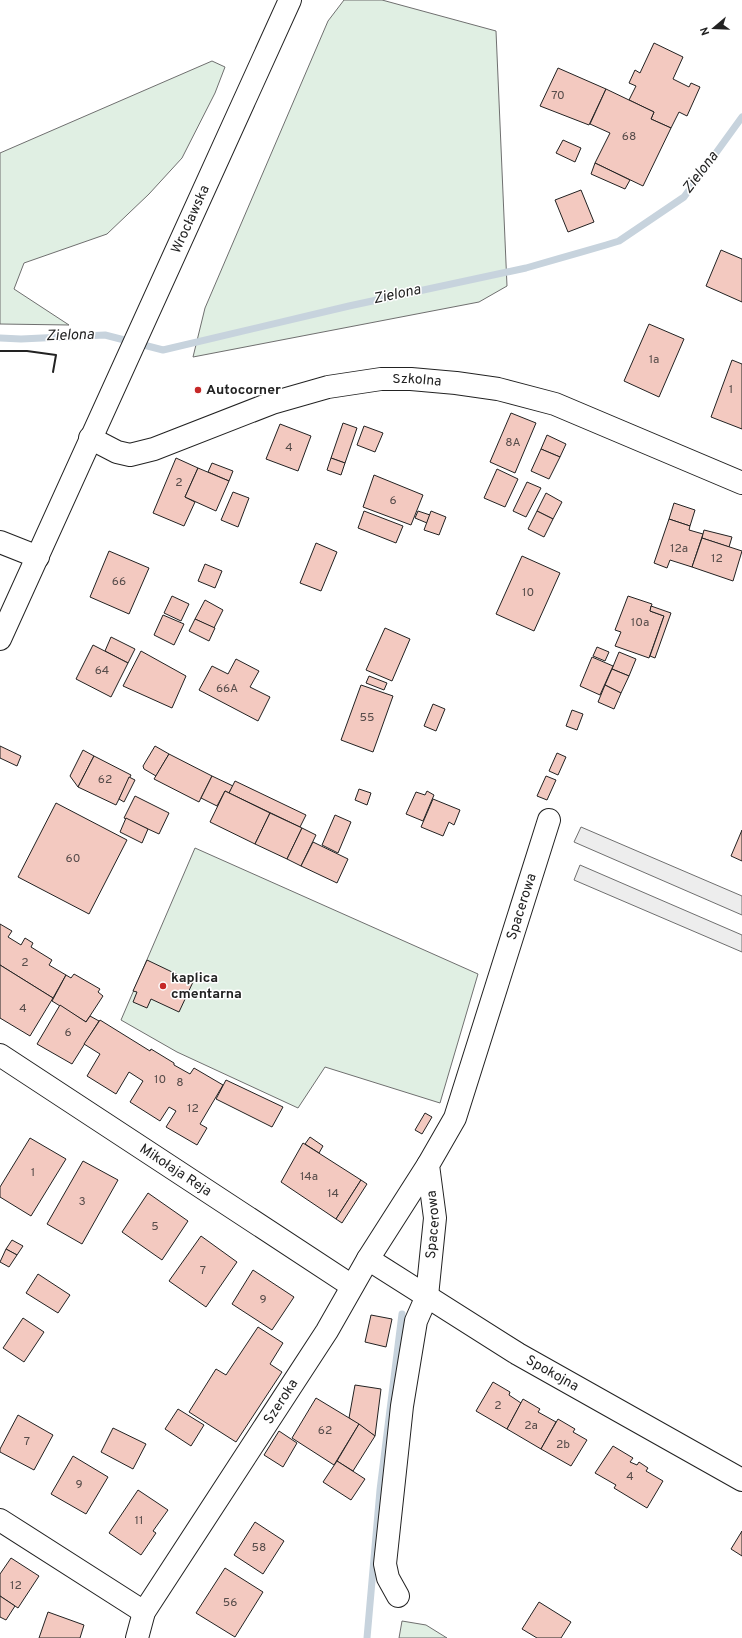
<svg xmlns="http://www.w3.org/2000/svg" width="742" height="1638" font-family="Overpass,sans-serif">
<style>
.green{fill:#e0efe3;stroke:#6f6f6f}
.parking{fill:#ededed;stroke:#6f6f6f}
.lines{fill:none;stroke-linecap:round;stroke-linejoin:round}
.stream{stroke:#c7d3dd;stroke-width:7}
.building{fill:#f3c9c0;stroke:#222}
.minor-casing{stroke:#222;stroke-width:24}
.major-casing{stroke:#222;stroke-width:24}
.minor{stroke:#fff;stroke-width:22}
.major{stroke:#fff;stroke-width:22}
.wall{stroke:#222;stroke-width:2}
.poi-dot{fill:#c62828;stroke:#fff;stroke-width:1.5}
.labels{text-anchor:middle;dominant-baseline:central;stroke-width:3;stroke-linejoin:round;paint-order:stroke}
.number-label{font-size:12px;fill:#564c4a}
.street-label{font-size:14px;fill:#222;stroke:#fff}
.poi-label{font-size:14px;font-weight:bold;fill:#222;stroke:#fff;text-anchor:start}
.water-label{font-size:15px;font-style:italic;fill:#222;stroke:#fff}
</style>
<rect width="100%" height="100%" fill="#fff"/>
<g class="green">
<polygon points="344,0 382,0 496,31 507,286 479,302 193,357 205,308 328,21"/>
<polygon points="212,61 225,67 215,93 182,158 149,194 107,234 24,263 14,289 69,325 0,324 0,153"/>
<polygon points="195,848 478,974 440,1103 325,1067 298,1108 177,1052 121,1020"/>
<polygon points="402,1621 426,1625 447,1638 399,1638"/>
</g>
<g class="parking">
<polygon points="581,827 742,896 742,915 574,842"/>
<polygon points="580,865 742,935 742,952 574,880"/>
</g>
<g class="lines">
<g class="stream">
<polyline points="0,338 21,339 105,335 163,350 349,306 526,268 606,245 619,241 684,197 742,117"/>
<polyline points="367,1638 380,1490 402,1314"/>
</g>
</g>
<g class="building">
<polygon points="654,43 683,57 673,79 689,87 691,83 700,87 687,116 679,112 671,128 651,119 654,112 629,100 636,86 629,83 635,70 640,73"/>
<polygon points="558,68 606,89 589,125 540,106"/>
<polygon points="606,89 654,112 651,119 671,128 643,186 595,163 610,133 590,124"/>
<polygon points="563,140 581,148 575,162 556,153"/>
<polygon points="595,163 630,180 625,189 591,174"/>
<polygon points="581,190 594,222 568,232 555,200"/>
<polygon points="721,250 742,259 742,302 706,286"/>
<polygon points="649,324 684,339 659,397 624,381"/>
<polygon points="732,360 742,364 742,429 711,417"/>
<polygon points="511,413 536,423 515,473 490,462"/>
<polygon points="343,423 357,428 345,463 331,458"/>
<polygon points="280,424 311,436 298,471 266,459"/>
<polygon points="364,426 383,433 375,452 357,445"/>
<polygon points="547,435 566,444 560,457 541,449"/>
<polygon points="541,449 560,457 549,479 531,471"/>
<polygon points="176,458 198,468 185,497 195,502 184,526 153,513"/>
<polygon points="331,458 345,463 341,475 327,470"/>
<polygon points="212,463 233,471 229,481 208,472"/>
<polygon points="198,468 229,481 216,511 185,497"/>
<polygon points="497,469 518,479 505,507 484,498"/>
<polygon points="374,475 423,495 411,525 363,507"/>
<polygon points="527,482 541,488 526,517 513,511"/>
<polygon points="233,492 249,498 238,527 221,520"/>
<polygon points="546,493 562,502 553,519 537,511"/>
<polygon points="674,503 695,510 690,526 669,519"/>
<polygon points="364,511 403,526 396,543 358,528"/>
<polygon points="418,511 430,515 427,523 415,518"/>
<polygon points="431,511 446,517 439,535 424,530"/>
<polygon points="537,511 553,519 544,537 528,529"/>
<polygon points="669,519 690,526 689,530 703,534 692,567 670,560 667,568 654,563"/>
<polygon points="704,530 732,537 729,547 702,538"/>
<polygon points="702,538 742,551 733,581 692,567"/>
<polygon points="316,543 337,552 321,591 300,583"/>
<polygon points="109,551 149,568 129,614 90,597"/>
<polygon points="522,556 560,573 534,631 496,614"/>
<polygon points="205,564 222,571 215,588 198,581"/>
<polygon points="172,596 189,604 181,621 164,613"/>
<polygon points="628,596 652,604 650,611 664,616 649,658 615,646 621,632 615,630"/>
<polygon points="205,600 223,610 214,628 195,619"/>
<polygon points="651,606 671,613 655,658 650,656 664,616 650,611"/>
<polygon points="163,615 184,624 174,645 154,635"/>
<polygon points="195,619 215,628 209,641 189,631"/>
<polygon points="385,628 410,639 392,681 366,670"/>
<polygon points="111,637 135,649 128,663 105,651"/>
<polygon points="93,645 128,663 111,697 76,679"/>
<polygon points="597,647 609,652 605,661 593,656"/>
<polygon points="141,651 186,676 172,708 123,686"/>
<polygon points="619,652 636,659 629,676 612,669"/>
<polygon points="592,657 613,666 600,695 580,686"/>
<polygon points="236,659 259,671 250,687 270,697 258,721 199,690 212,666 228,674"/>
<polygon points="612,669 629,676 621,693 605,685"/>
<polygon points="369,676 387,683 384,690 366,683"/>
<polygon points="361,685 393,696 373,752 341,740"/>
<polygon points="605,685 621,693 614,709 598,702"/>
<polygon points="433,704 445,709 436,731 424,726"/>
<polygon points="572,710 583,714 577,730 566,726"/>
<polygon points="0,746 21,756 17,766 0,758"/>
<polygon points="155,746 169,754 156,776 144,769 143,766"/>
<polygon points="83,750 94,756 78,787 70,776"/>
<polygon points="557,753 566,757 558,775 549,771"/>
<polygon points="169,754 212,776 199,802 154,779"/>
<polygon points="94,756 131,775 116,805 78,787"/>
<polygon points="212,776 233,786 229,793 225,791 217,806 201,798"/>
<polygon points="546,776 556,780 547,800 537,796"/>
<polygon points="129,777 135,780 124,802 119,799"/>
<polygon points="235,781 306,815 300,827 229,793"/>
<polygon points="359,789 371,793 367,805 355,800"/>
<polygon points="225,791 270,813 255,844 210,822"/>
<polygon points="427,791 434,795 423,821 406,814 416,792 425,795"/>
<polygon points="135,796 169,813 159,834 124,818"/>
<polygon points="433,799 460,810 454,825 449,822 443,836 421,827"/>
<polygon points="56,803 127,840 89,914 18,877"/>
<polygon points="270,813 302,828 287,859 255,844"/>
<polygon points="335,815 351,822 338,853 322,845"/>
<polygon points="126,818 148,829 142,843 120,832"/>
<polygon points="302,828 316,835 301,866 287,859"/>
<polygon points="742,830 742,861 731,856"/>
<polygon points="313,842 348,859 337,883 301,866"/>
<polygon points="0,924 12,931 8,937 21,945 25,938 33,943 31,947 52,960 49,965 66,975 53,998 0,965"/>
<polygon points="147,960 193,982 179,1012 151,999 147,1008 133,1002 137,992 133,991"/>
<polygon points="0,965 53,998 30,1036 0,1018"/>
<polygon points="74,974 100,989 98,992 103,996 86,1022 52,1001 66,975 71,978"/>
<polygon points="60,1005 86,1022 90,1016 99,1021 72,1064 37,1044"/>
<polygon points="100,1020 150,1051 151,1049 174,1063 174,1065 190,1074 194,1068 223,1085 200,1124 207,1128 197,1145 166,1127 176,1111 169,1107 160,1121 130,1102 143,1081 129,1072 116,1094 87,1076 100,1054 84,1044"/>
<polygon points="226,1080 283,1107 272,1127 216,1099"/>
<polygon points="425,1113 432,1117 422,1134 415,1130"/>
<polygon points="310,1137 323,1146 319,1153 305,1144"/>
<polygon points="30,1138 66,1159 31,1216 0,1197 0,1187"/>
<polygon points="303,1143 361,1180 336,1219 281,1182"/>
<polygon points="83,1161 118,1180 82,1244 47,1224"/>
<polygon points="361,1180 367,1184 342,1223 336,1219"/>
<polygon points="148,1193 188,1221 162,1260 122,1232"/>
<polygon points="201,1236 237,1262 206,1307 169,1281"/>
<polygon points="12,1240 23,1246 17,1255 6,1249"/>
<polygon points="6,1249 17,1255 9,1267 0,1262"/>
<polygon points="253,1270 294,1297 272,1330 232,1304"/>
<polygon points="38,1274 70,1295 58,1313 26,1293"/>
<polygon points="371,1315 392,1319 386,1347 365,1342"/>
<polygon points="23,1318 44,1332 24,1362 3,1348"/>
<polygon points="258,1327 283,1343 270,1364 282,1372 236,1442 189,1412 216,1369 226,1375"/>
<polygon points="493,1382 510,1392 509,1395 521,1403 507,1429 476,1411"/>
<polygon points="355,1385 381,1389 375,1436 349,1418"/>
<polygon points="316,1398 359,1424 334,1465 292,1438"/>
<polygon points="523,1399 540,1409 538,1412 556,1422 541,1449 507,1429"/>
<polygon points="178,1409 204,1425 191,1446 165,1429"/>
<polygon points="18,1415 53,1435 34,1470 0,1452 0,1449"/>
<polygon points="558,1419 575,1429 573,1432 587,1440 571,1466 541,1449"/>
<polygon points="359,1424 375,1436 353,1471 337,1461"/>
<polygon points="113,1428 146,1444 133,1469 101,1452"/>
<polygon points="279,1431 297,1443 283,1467 264,1455"/>
<polygon points="613,1446 633,1458 630,1462 637,1465 639,1462 648,1468 646,1471 663,1481 647,1508 614,1488 616,1485 595,1473"/>
<polygon points="73,1456 108,1477 86,1514 51,1494"/>
<polygon points="337,1461 365,1479 351,1500 323,1482"/>
<polygon points="138,1490 168,1510 153,1531 156,1533 141,1555 109,1533"/>
<polygon points="255,1522 284,1541 263,1574 234,1555"/>
<polygon points="742,1531 742,1556 731,1549"/>
<polygon points="11,1558 39,1576 18,1608 0,1596 0,1574"/>
<polygon points="225,1568 263,1592 235,1637 196,1613"/>
<polygon points="0,1596 15,1606 6,1620 0,1617"/>
<polygon points="539,1602 571,1622 561,1638 537,1638 522,1629"/>
<polygon points="48,1612 84,1625 80,1638 39,1638"/>
</g>
<g class="lines">
<defs>
<g id="minor">
<path id="s1" d="M90,438L117,452L130,455L154,449L272,403L328,387L381,379H411L456,383L498,389L555,404L742,483"/>
<polyline points="0,542 38,557"/>
<path id="s2" d="M0,1055L352,1286"/>
<path id="s3" d="M368,1259L518,1354L742,1480"/>
<polyline points="0,1520 144,1612"/>
<path id="s4" d="M398,1596L388,1578L385,1564L402,1406L416,1321L427,1296L435,1218L428,1165L455,1118L549,820"/>
<path id="s5" d="M137,1638L144,1612L327,1331L368,1259L428,1165"/>
</g>
<g id="major">
<path id="s6" d="M0,639L290,0"/>
</g>
</defs>
<use href="#minor" class="minor-casing"/>
<use href="#major" class="major-casing"/>
<use href="#minor" class="minor"/>
<use href="#major" class="major"/>
<polyline class="wall" points="0,351 27,351 56,355 53,372"/>
</g>
<g class="poi-dot">
<circle cx="198" cy="390" r="4"/>
<circle cx="163" cy="986" r="4"/>
</g>
<g class="labels">
<g class="number-label">
<text x="558" y="96">70</text>
<text x="629" y="137">68</text>
<text x="654" y="360">1a</text>
<text x="731" y="390">1</text>
<text x="513" y="443">8A</text>
<text x="289" y="448">4</text>
<text x="179" y="483">2</text>
<text x="393" y="501">6</text>
<text x="679" y="549">12a</text>
<text x="717" y="559">12</text>
<text x="119" y="582">66</text>
<text x="528" y="593">10</text>
<text x="640" y="623">10a</text>
<text x="102" y="671">64</text>
<text x="227" y="689">66A</text>
<text x="367" y="718">55</text>
<text x="105" y="780">62</text>
<text x="73" y="859">60</text>
<text x="25" y="963">2</text>
<text x="23" y="1009">4</text>
<text x="68" y="1033">6</text>
<text x="160" y="1080">10</text>
<text x="180" y="1083">8</text>
<text x="193" y="1109">12</text>
<text x="33" y="1173">1</text>
<text x="309" y="1177">14a</text>
<text x="333" y="1194">14</text>
<text x="82" y="1202">3</text>
<text x="155" y="1227">5</text>
<text x="203" y="1271">7</text>
<text x="263" y="1300">9</text>
<text x="498" y="1406">2</text>
<text x="531" y="1426">2a</text>
<text x="325" y="1431">62</text>
<text x="27" y="1442">7</text>
<text x="563" y="1445">2b</text>
<text x="630" y="1477">4</text>
<text x="79" y="1485">9</text>
<text x="139" y="1521">11</text>
<text x="259" y="1548">58</text>
<text x="16" y="1586">12</text>
<text x="230" y="1603">56</text>
</g>
<g class="street-label">
<text stroke="none"><textPath href="#s6" startOffset="461">Wrocławska</textPath></text>
<text stroke="none"><textPath href="#s1" startOffset="343">Szkolna</textPath></text>
<text stroke="none"><textPath href="#s4" startOffset="715">Spacerowa</textPath></text>
<text stroke="none"><textPath href="#s2" startOffset="210">Mikołaja Reja</textPath></text>
<text stroke="none"><textPath href="#s4" startOffset="379">Spacerowa</textPath></text>
<text stroke="none"><textPath href="#s3" startOffset="217">Spokojna</textPath></text>
<text stroke="none"><textPath href="#s5" startOffset="278">Szeroka</textPath></text>
</g>
<g class="poi-label">
<text x="206" y="390">Autocorner</text>
<text x="171" y="978">kaplica<tspan x="171" dy="16">cmentarna</tspan></text>
</g>
<g class="water-label">
<text transform="translate(701 173) rotate(-53)">Zielona</text>
<text transform="translate(397 295) rotate(-12)">Zielona</text>
<text transform="translate(70 336) rotate(-2)">Zielona</text>
</g>
</g>
<g transform="translate(714 28) rotate(251)" stroke="#ffffff" stroke-width="3" paint-order="stroke">
<path d="M0-3L7 15L0 10L-7 15Z" fill="#222222"/>
<text y="-6" font-size="11" font-weight="bold" text-anchor="middle" fill="#222222">N</text>
</g>
</svg>
